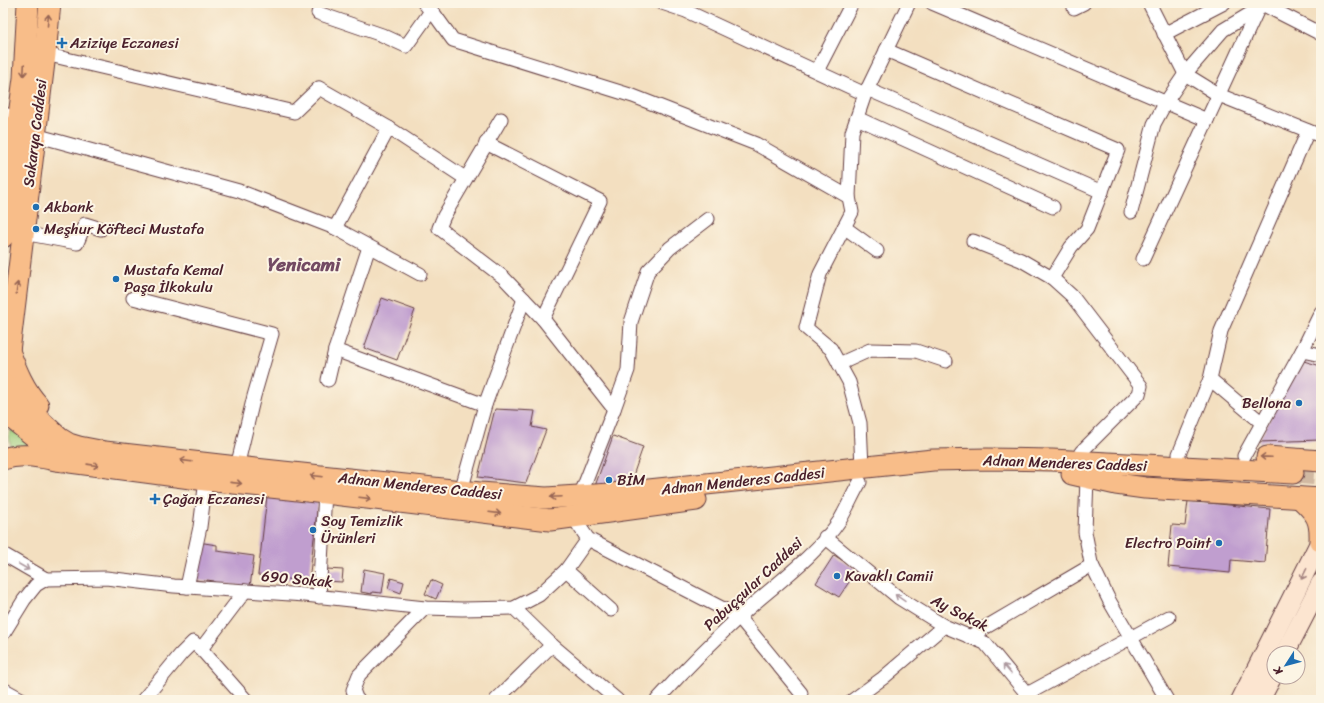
<svg xmlns="http://www.w3.org/2000/svg" width="1324" height="703" font-family="Sriracha,sans-serif">
<style>
.green{fill:#9fcd7b;stroke:#747653}
.building{fill:#c09ecf}
.lines{fill:none;stroke-linecap:round;stroke-linejoin:round}
.primary-tunnel{stroke:#d1b9a2;stroke-width:21;stroke-dasharray:21 10;stroke-linecap:butt}
.minor-casing{stroke:#633c41;stroke-width:15}
.secondary-casing{stroke:#633c41;stroke-width:21}
.primary-casing{stroke:#633c41;stroke-width:23}
.minor{stroke:#fff;stroke-width:13}
.secondary{stroke:#fce5d0;stroke-width:19}
.primary{stroke:#f8bd89;stroke-width:21}
.oneway{stroke:#986655}
.oneway2{stroke:#ae9aa0}
.oneway3{stroke:#a3827e}
.poi-dot{fill:#1f6fb2;stroke:#fcf5e5;stroke-width:1.5}
.labels{text-anchor:middle;dominant-baseline:central;stroke-width:4;stroke-linejoin:round;paint-order:stroke}
.poi-label{font-size:15px;fill:#4a1f2b;stroke:#fcf5e5;text-anchor:start}
.street-label{font-size:15px;fill:#4a1f2b;stroke:#fcf5e5}
.district-label{font-size:19px;font-weight:bold;fill:#734b64;stroke:#fcf5e5}
</style>
<rect width="100%" height="100%" fill="#fcf5e5"/>
<filter id="ink" filterUnits="userSpaceOnUse"><feTurbulence type="fractalNoise" baseFrequency=".025" numOctaves="2"/><feDisplacementMap in="SourceGraphic" scale="8" xChannelSelector="R" yChannelSelector="G"/><feConvolveMatrix kernelMatrix="1 2 1 2 8 2 1 2 1" color-interpolation-filters="sRGB"/></filter>
<filter id="wash" filterUnits="userSpaceOnUse"><feTurbulence type="fractalNoise" baseFrequency=".012" numOctaves="4" result="noise"/><feDisplacementMap in="SourceGraphic" scale="16" xChannelSelector="R" yChannelSelector="G"/><feGaussianBlur stdDeviation="0.9" result="paint"/><feColorMatrix in="noise" values="0 0 0 0 0 0 0 0 0 0 0 0 0 0 0 0 0 1.4 0 .05"/><feComposite in="paint" operator="in"/></filter>
<g filter="url(#wash)">
<rect width="100%" height="100%" fill="#f3dfc0"/>
<polygon class="green" points="11,429 41,451 11,451 9,434"/>
<g id="blocks">
<g class="building">
<polygon points="382,298 415,310 397,360 364,348"/>
<polygon points="1300,360 1321,366 1321,440 1258,442"/>
<polygon points="495,409 535,411 532,427 546,430 526,483 478,477"/>
<polygon points="613,436 643,447 629,487 595,486"/>
<polygon points="267,496 318,502 309,582 258,575"/>
<polygon points="1188,501 1270,509 1265,563 1231,560 1230,573 1168,567 1172,525 1185,526"/>
<polygon points="198,542 217,545 217,551 254,556 250,587 214,583 214,581 207,580 207,582 191,579"/>
<polygon points="834,555 857,570 839,597 816,583"/>
<polygon points="327,569 343,570 342,582 326,581"/>
<polygon points="364,569 385,573 382,593 372,592 372,594 361,592"/>
<polygon points="391,578 404,582 401,593 388,588"/>
<polygon points="431,580 442,585 436,599 425,594"/>
</g>
</g>
</g>
<g filter="url(#ink)">
<use href="#blocks" fill-opacity="0" stroke="#633c41" stroke-width="1"/>
<g class="lines">
<polyline class="primary-tunnel" points="1293,473 1321,475"/>
<defs>
<g id="minor">
<polyline points="424,3 435,15 453,40 633,96 756,144 849,197"/>
<polyline points="662,3 686,11 865,94"/>
<polyline points="932,3 1207,120"/>
<polyline points="1149,3 1185,74 1219,95 1321,136"/>
<polyline points="1262,4 1321,34"/>
<polyline points="1074,8 1084,3"/>
<polyline points="318,13 382,35 406,46 431,11"/>
<polyline points="1164,34 1224,3"/>
<polyline points="886,50 1118,150 1087,229 1071,247 1052,278"/>
<polyline points="45,54 294,112 319,88 389,128 465,178"/>
<polyline points="817,71 852,3"/>
<polyline points="867,89 1102,192"/>
<polyline points="3,113 18,121"/>
<polyline points="857,118 1053,207"/>
<polyline points="501,119 444,216 439,228 503,277 543,319 614,409"/>
<polyline points="35,135 239,191 335,228 420,274"/>
<polyline points="486,143 600,201 543,319"/>
<polyline points="1131,212 1154,124 1166,102 1185,74 1223,30 1258,9"/>
<polyline points="844,227 877,251"/>
<polyline points="335,228 389,128"/>
<polyline points="23,233 77,243 85,224 101,229"/>
<polyline points="973,241 1021,260 1052,278 1072,296 1141,386 1139,394 1081,452"/>
<polyline points="1143,259 1258,9 1263,3"/>
<polyline points="133,298 272,334 254,396 237,467"/>
<polyline points="335,350 485,405"/>
<polyline points="1302,351 1321,355"/>
<polyline points="839,364 870,350 916,351 946,361"/>
<polyline points="1210,379 1262,423"/>
<polyline points="328,380 335,350 369,247"/>
<polyline points="1179,454 1210,379 1221,331 1308,131"/>
<polyline points="1244,456 1302,351 1321,312"/>
<polyline points="862,467 860,423 849,382 831,349 806,328 820,274 852,212 849,197 852,132 865,94 909,3"/>
<polyline points="1087,478 1085,532 1091,563 1110,602 1167,700"/>
<polyline points="461,491 485,405 524,299"/>
<polyline points="580,496 614,409 628,370 631,322 648,271 670,248 708,219"/>
<polyline points="573,517 588,539 739,617 801,693"/>
<polyline points="825,537 899,598 944,626 985,643 1027,694 1030,700"/>
<polyline points="3,554 46,579"/>
<polyline points="566,570 611,610"/>
<polyline points="187,587 200,527 206,480"/>
<polyline points="319,597 325,493"/>
<polyline points="514,608 552,645 617,700"/>
<polyline points="3,634 24,600 36,585 46,579 106,578 174,586 305,595 425,608 462,609 514,608 539,595 566,570 588,539"/>
<polyline points="969,637 1092,565"/>
<polyline points="201,649 245,591"/>
<polyline points="3,689 23,700"/>
<polyline points="1027,694 1169,617"/>
<polyline points="143,700 181,654 193,642 201,649 246,700"/>
<polyline points="358,700 356,698 353,690 359,675 425,608"/>
<polyline points="496,700 552,645"/>
<path d="M657,700C686,668 718,636 750,607C779,582 819,552 840,520C847,508 853,494 860,482"/>
<polyline points="853,700 883,678 944,626"/>
</g>
<g id="secondary">
<polyline points="1285,653 1321,583"/>
<polyline points="1241,700 1321,540"/>
<polyline points="1260,700 1274,673"/>
</g>
<g id="primary">
<polyline points="3,237 24,78 28,3"/>
<path d="M9,351C16,370 24,390 38,405"/>
<polyline points="3,382 9,351 45,54 50,3"/>
<polyline points="3,383 32,413 59,438 69,444 79,447 105,452 237,467 480,493 546,498 611,494 933,460 987,459 1052,460 1293,473"/>
<polyline points="3,411 50,449 70,462 206,480 325,493 550,520 696,500"/>
<polyline points="1267,457 1321,461"/>
<path d="M3,459C23,452 43,458 63,461"/>
<polyline points="1072,474 1116,484 1145,488 1321,499"/>
<path d="M1300,498C1316,513 1321,519 1320,541"/>
</g>
</defs>
<use href="#minor" class="minor-casing"/>
<use href="#secondary" class="secondary-casing"/>
<use href="#primary" class="primary-casing"/>
<use href="#minor" class="minor"/>
<use href="#secondary" class="secondary"/>
<use href="#primary" class="primary"/>
</g>
<defs><path id="oneway-shaft" d="M-6 0H5M1.5-3L5.5 0L1.5 3" fill="none" stroke-width="1.6" stroke-linecap="round" stroke-linejoin="round"/></defs>
<g class="oneway">
<use href="#oneway-shaft" transform="translate(48 20) rotate(-85)"/>
<use href="#oneway-shaft" transform="translate(24 70) rotate(93)"/>
<use href="#oneway-shaft" transform="translate(17 288) rotate(-83)"/>
<use href="#oneway-shaft" transform="translate(1266 457) rotate(-178)"/>
<use href="#oneway-shaft" transform="translate(186 461) rotate(-173)"/>
<use href="#oneway-shaft" transform="translate(93 465) rotate(8)"/>
<use href="#oneway-shaft" transform="translate(316 476) rotate(-174)"/>
<use href="#oneway-shaft" transform="translate(236 483) rotate(6)"/>
<use href="#oneway-shaft" transform="translate(556 497) rotate(177)"/>
<use href="#oneway-shaft" transform="translate(365 498) rotate(7)"/>
<use href="#oneway-shaft" transform="translate(495 513) rotate(7)"/>
</g>
<g class="oneway2">
<use href="#oneway-shaft" transform="translate(24 567) rotate(30)"/>
<use href="#oneway-shaft" transform="translate(900 598) rotate(-145)"/>
<use href="#oneway-shaft" transform="translate(1007 669) rotate(-130)"/>
</g>
<use class="oneway3" href="#oneway-shaft" transform="translate(1304 574) rotate(116)"/>
</g>
<g class="poi-dot">
<path d="M60 37h4v4h4v4h-4v4h-4v-4h-4v-4h4z"/>
<circle cx="36" cy="207" r="4"/>
<circle cx="36" cy="229" r="4"/>
<circle cx="116" cy="279" r="4"/>
<circle cx="1299" cy="403" r="4"/>
<circle cx="609" cy="480" r="4"/>
<path d="M153 493h4v4h4v4h-4v4h-4v-4h-4v-4h4z"/>
<circle cx="313" cy="530" r="4"/>
<circle cx="1219" cy="543" r="4"/>
<circle cx="837" cy="576" r="4"/>
</g>
<g class="labels">
<g class="poi-label">
<text x="70" y="43">Aziziye Eczanesi</text>
<text x="44" y="207">Akbank</text>
<text x="44" y="229">Meşhur Köfteci Mustafa</text>
<text x="124" y="270">Mustafa Kemal<tspan x="124" dy="17">Paşa İlkokulu</tspan></text>
<text x="1291" y="403" text-anchor="end">Bellona</text>
<text x="617" y="480">BİM</text>
<text x="163" y="499">Çağan Eczanesi</text>
<text x="321" y="521">Soy Temizlik<tspan x="321" dy="17">Ürünleri</tspan></text>
<text x="1211" y="543" text-anchor="end">Electro Point</text>
<text x="845" y="576">Kavaklı Camii</text>
</g>
<g class="street-label">
<text transform="translate(35 133) rotate(-83)">Sakarya Caddesi</text>
<text transform="translate(1065 463) rotate(2)">Adnan Menderes Caddesi</text>
<text transform="translate(743 481) rotate(-6)">Adnan Menderes Caddesi</text>
<text transform="translate(420 486) rotate(6)">Adnan Menderes Caddesi</text>
<text transform="translate(297 579) rotate(5)">690 Sokak</text>
<text transform="translate(753 584) rotate(-43)">Pabuççular Caddesi</text>
<text transform="translate(960 613) rotate(27)">Ay Sokak</text>
</g>
<g class="district-label">
<text x="304" y="264">Yenicami</text>
</g>
</g>
<rect width="1324" height="703" fill="none" stroke="#fcf5e5" stroke-width="16"/>
<g transform="translate(1286 665) rotate(234)"><circle r="19" fill="#fcf5e5" stroke="#b59f9b"/>
<path d="M0-3L7 15L0 10L-7 15Z" fill="#1f6fb2"/>
<text y="-6" font-size="11" font-weight="bold" text-anchor="middle" fill="#4a1f2b">K</text>
</g>
</svg>
